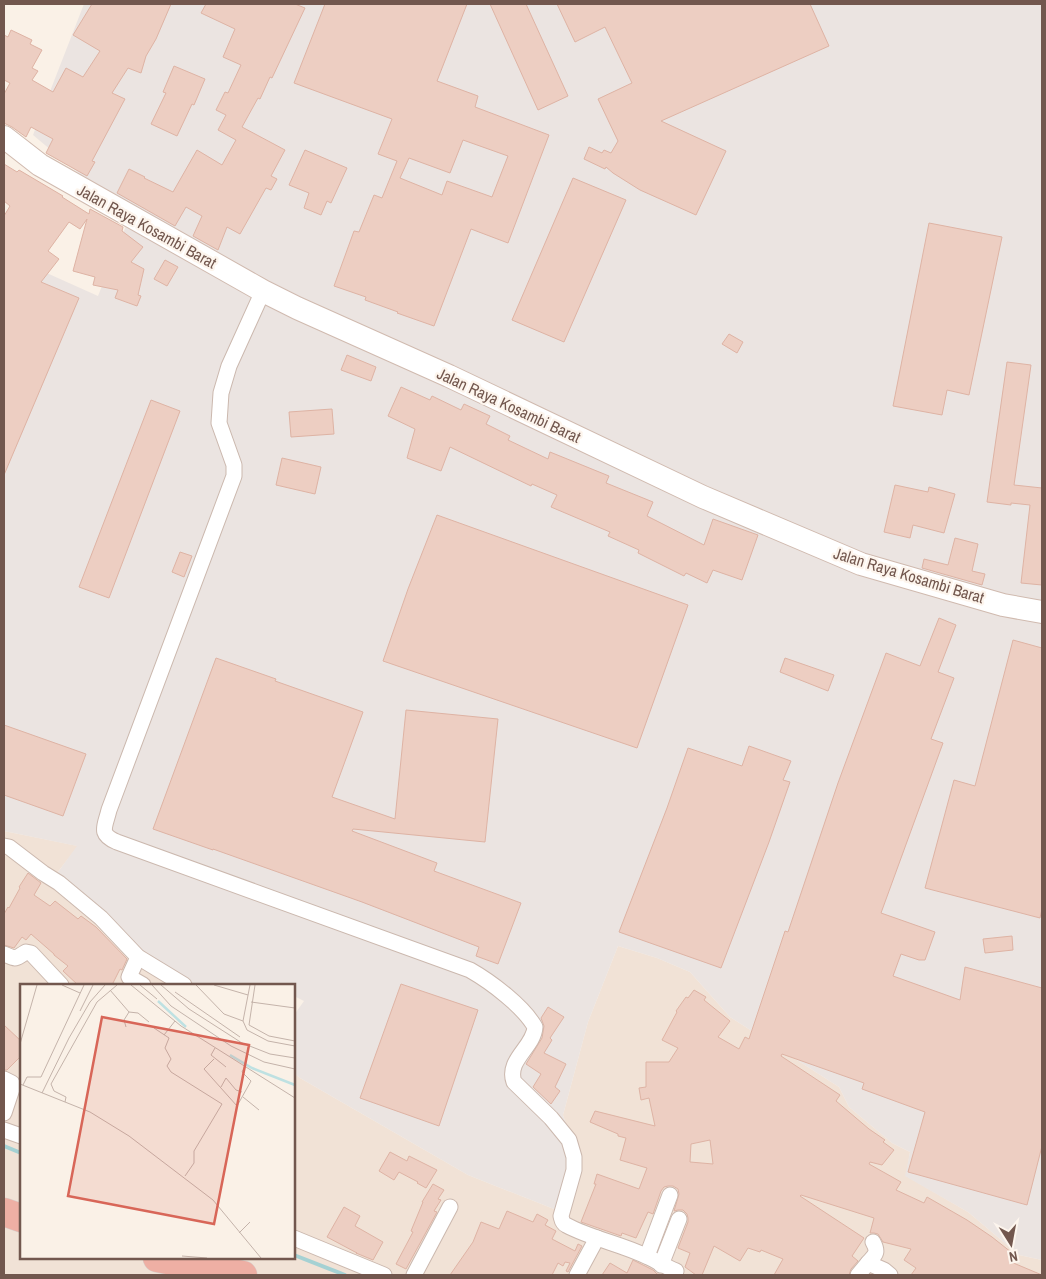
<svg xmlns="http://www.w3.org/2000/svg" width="1046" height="1279" font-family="'Archivo Narrow',sans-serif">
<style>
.residential{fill:#f1e2d6}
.industrial{fill:#ebe4e1}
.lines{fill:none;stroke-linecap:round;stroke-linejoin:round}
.stream{stroke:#a5d1d3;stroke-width:4}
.building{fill:#edcec2;stroke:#deb3a4;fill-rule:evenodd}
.minor-casing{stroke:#cbb8ae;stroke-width:17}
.secondary-casing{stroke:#d0baaf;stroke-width:24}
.motorway-casing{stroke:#d8d0cd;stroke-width:29}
.minor{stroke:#fff;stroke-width:15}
.secondary{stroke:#fff;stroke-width:22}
.motorway{stroke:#eeafa4;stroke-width:28}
.labels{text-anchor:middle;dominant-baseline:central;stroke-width:4.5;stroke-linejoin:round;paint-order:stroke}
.street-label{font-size:16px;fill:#72574e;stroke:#fdf5ed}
.inset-river{fill:none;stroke:#bee1e2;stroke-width:2.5}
.inset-road{fill:none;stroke:#c4b3aa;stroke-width:1}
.view{fill:#d86658;fill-opacity:0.15;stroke:#d86658;stroke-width:2.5}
.inset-edge{fill:none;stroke:#72574e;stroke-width:2.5}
</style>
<rect width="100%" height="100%" fill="#faf1e7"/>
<polygon class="residential" points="4,831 78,846 50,882 186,985 21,985 21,1258 294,1258 294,1073 300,1078 468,1175 564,1213 579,1163 563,1115 588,1022 618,946 657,958 690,972 730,1017 839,1087 849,1107 892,1143 910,1152 906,1176 968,1212 1019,1255 1042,1260 1042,1275 4,1275"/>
<polygon class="industrial" points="84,4 1042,4 1042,1260 1019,1255 968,1212 905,1176 910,1152 892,1143 849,1107 839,1087 730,1017 690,972 657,958 618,946 588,1022 563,1115 579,1163 564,1213 468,1175 300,1078 294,1073 294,1015 304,1001 294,996 294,985 268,985 265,984 264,985 186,985 50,883 77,846 4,831 4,250 40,270 98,296 130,216 33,135"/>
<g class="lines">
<g class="stream">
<polyline points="4,1146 21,1153"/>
<polyline points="294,1255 345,1275"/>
</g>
</g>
<g class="building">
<polygon points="92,4 171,4 156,39 146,56 141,73 128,68 112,93 125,99 92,161 95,162 87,176 46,153 53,139 31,127 26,137 12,127 4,123 4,94 10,83 4,80 4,35 8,37 11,30 32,40 30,44 42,50 32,68 38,71 32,80 53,92 66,68 83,77 100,51 73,35"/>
<polygon points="206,4 295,4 305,8 272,78 270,77 260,99 258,98 242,127 285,150 271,176 277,179 271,190 266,188 240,234 227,227 218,250 193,236 202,216 186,207 175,226 117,193 129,169 145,177 144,178 173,192 197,150 222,165 236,140 218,130 226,115 216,110 225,92 228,93 241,65 223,57 235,29 201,13"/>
<path d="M325,4H467L437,81L478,96L475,107L549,135L508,243L471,229L434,326L397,313L398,312L365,300L366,297L334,286L354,231L359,232L374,195L382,198L397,161L378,154L392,119L294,83ZM463,140L508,156L492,197L447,181L442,195L400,178L409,158L450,173Z"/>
<polygon points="490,4 526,4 568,96 538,110"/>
<polygon points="557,4 810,4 829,46 661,121 726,151 696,215 640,190 613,173 606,167 605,169 584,159 589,147 602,153 604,150 611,153 618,141 598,99 632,83 605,27 575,42"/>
<polygon points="174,66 205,79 194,105 192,104 177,136 151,124 166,93 163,92"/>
<polygon points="305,150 347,168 331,203 327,201 321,215 304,208 309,193 289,185"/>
<polygon points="4,164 17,172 19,170 63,196 62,197 89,214 90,209 123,227 122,231 143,247 131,262 144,269 138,295 141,296 137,306 115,298 118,290 93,285 95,277 73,271 87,219 80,229 69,222 48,251 59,259 41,282 79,298 4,475 4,216 10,206 4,201"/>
<polygon points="573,178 626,200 564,342 512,320"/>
<polygon points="929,223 1002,237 969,395 947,390 942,415 893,406"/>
<polygon points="165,260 178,267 167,286 154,279"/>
<polygon points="729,334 743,342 737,353 722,344"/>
<polygon points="347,355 376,367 371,381 341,370"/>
<polygon points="1007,362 1031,365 1014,485 1042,488 1042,585 1021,583 1030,505 1011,503 1011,505 987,502"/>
<polygon points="401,387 430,400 432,396 461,410 464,404 490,416 486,424 510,436 508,440 548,459 550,452 609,476 606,483 653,502 647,516 704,545 713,519 758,535 742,580 713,570 707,583 686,573 684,576 638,553 639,550 608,536 610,532 551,507 557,495 532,484 531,486 450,447 441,471 407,458 415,429 388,416"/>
<polygon points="151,400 180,411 109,598 79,587"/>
<polygon points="332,409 334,434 291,437 289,412"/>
<polygon points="282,458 321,467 315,494 276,485"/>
<polygon points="895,485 928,492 929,487 955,494 944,533 913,525 910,538 884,532"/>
<polygon points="437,515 688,605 637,748 383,661 408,589"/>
<polygon points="955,538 978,544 972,571 985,574 982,585 922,568 924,559 948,565"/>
<polygon points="180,552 192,556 184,577 172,572"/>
<path d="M939,618L956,625L938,672L954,678L931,739L943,743L881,913L935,932L925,960H919L901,954L893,976L960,1000L965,967L1042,988V1146L1027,1205L908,1172L925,1112L862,1089L864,1083L782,1054L781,1056L840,1095L836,1101L869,1129L885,1140L883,1142L894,1150L882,1165L870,1162L869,1164L901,1182L896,1190L924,1203L927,1197L967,1220L992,1237L1016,1256L1011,1262L1042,1275H911L916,1268L904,1260L911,1249L883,1242L878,1234L874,1233H870L874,1218L801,1195L800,1196L864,1238L852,1256L858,1261L851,1269L849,1275H774L783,1259L761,1250L760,1252L748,1248L740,1261L714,1246L702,1275H696L685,1267L690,1253L678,1248L688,1222V1218L687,1214L683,1210H678L674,1211L679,1194L678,1189L673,1186H668L664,1187L661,1191L653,1214L648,1212L636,1238L622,1233L621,1236L581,1222L596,1184H594L597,1174L639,1189L647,1168L620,1160L626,1138L618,1136V1134L590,1122L595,1111L655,1126L649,1098L641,1100L639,1088L646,1087V1062H669L678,1048L662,1040L677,1012L676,1011L686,997L688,998L694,990L706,997L704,1000L730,1021L718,1037L739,1049L745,1037L749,1039L785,931L788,932L838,783L886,653L920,666ZM710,1140L713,1164L690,1162L691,1144Z"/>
<polygon points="1013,640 1042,648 1042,909 1040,918 925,888 954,780 975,786"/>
<polygon points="216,658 276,679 275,681 363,712 332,797 395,819 406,710 498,719 485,842 353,829 352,831 437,863 434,871 521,903 498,964 476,956 479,947 362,902 213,849 213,850 153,829"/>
<polygon points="785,658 834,675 828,691 780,672"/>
<polygon points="4,725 86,754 63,816 4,795"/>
<polygon points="749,746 791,761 783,780 790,782 769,842 721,968 619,932 667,808 688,748 742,766"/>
<polygon points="28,873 41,883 34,895 50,906 55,901 78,919 81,916 96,927 127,959 122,970 120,969 112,985 78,985 63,971 68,966 54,955 54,954 31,934 26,940 22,937 14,948 4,945 4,914 8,907 9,908 20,888 19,887"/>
<polygon points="1012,936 1013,950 985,953 983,939"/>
<polygon points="401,984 478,1010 439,1126 360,1098"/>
<polygon points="548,1007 564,1017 550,1038 552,1040 544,1053 566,1064 555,1087 560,1091 551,1104 533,1087 541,1074 526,1064 542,1038 544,1026 541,1018"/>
<polygon points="4,1025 21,1041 21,1056 7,1070 4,1070"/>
<polygon points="390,1152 407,1161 409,1156 437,1170 426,1188 417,1183 418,1182 399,1172 394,1180 379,1171"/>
<polygon points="433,1184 444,1190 438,1199 441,1200 434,1211 437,1212 406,1269 396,1264 413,1232 411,1231 423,1202 422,1202"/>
<polygon points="344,1207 360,1216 355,1226 383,1242 373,1260 356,1253 357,1253 327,1237"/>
<polygon points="507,1211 533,1222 537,1214 548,1220 545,1225 556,1231 552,1239 575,1251 578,1244 582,1246 568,1272 566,1271 570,1263 565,1262 563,1266 558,1263 552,1275 450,1275 473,1242 481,1222 499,1229"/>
<polygon points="633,1260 653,1270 657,1274 663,1275 602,1275 610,1263 627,1273"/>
</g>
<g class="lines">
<defs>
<g id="minor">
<path d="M263,291L229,366L221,393L219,423L234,465V476L109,810C105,827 98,834 117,842L470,970C491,982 523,1006 535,1027C534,1047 506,1060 514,1082L551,1118L569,1140L574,1157V1170L561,1216C562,1220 562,1223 566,1225C592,1239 622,1244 648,1257C657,1261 666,1267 676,1271"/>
<polyline points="4,846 9,847 43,873 59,883 101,918 138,957 184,985"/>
<path d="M4,954C18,960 14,959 26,952L31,953L61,985"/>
<polyline points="138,957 129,977 143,985"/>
<polyline points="4,1079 12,1083 13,1086 4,1113"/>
<polyline points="4,1130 21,1136"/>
<polyline points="294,1238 384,1275"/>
<path d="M873,1242C879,1253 875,1255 868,1263L884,1270L890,1275"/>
<polyline points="647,1256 670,1195"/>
<polyline points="661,1265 679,1219"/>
<polyline points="414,1275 450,1207"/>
<polyline points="577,1275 597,1238"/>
<polyline points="858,1275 868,1263"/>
</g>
<polyline id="secondary" points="4,137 40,165 263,291 297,308 449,376 703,497 861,564 1003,605 1042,612"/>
<g id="motorway">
<polyline points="4,1212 21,1218"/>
<polyline points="157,1258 243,1275"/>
</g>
</defs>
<use href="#minor" class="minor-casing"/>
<use href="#secondary" class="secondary-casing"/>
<use href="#motorway" class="motorway-casing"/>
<use href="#minor" class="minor"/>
<use href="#secondary" class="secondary"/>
<use href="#motorway" class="motorway"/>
</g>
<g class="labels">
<g class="street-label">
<text transform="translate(147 226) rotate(29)">Jalan Raya Kosambi Barat</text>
<text transform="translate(509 405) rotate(25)">Jalan Raya Kosambi Barat</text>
<text transform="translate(909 575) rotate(17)">Jalan Raya Kosambi Barat</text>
</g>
</g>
<g transform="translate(20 984)">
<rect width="275" height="275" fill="#faf1e7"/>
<path class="inset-river" d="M138,17L166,43M210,71L232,84L275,101"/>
<path class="inset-road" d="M42,1L60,9M111,1L161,42L275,114M120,1L137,15M132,1L151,22L211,62L244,78L275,85M141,1L169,25L222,59L250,70L275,74M176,1L204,30L223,37M194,1L228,11M230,1L223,37L227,46L248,57L275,62M235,1L229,41L249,52L275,57M90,6L109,28L104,36L106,43M155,8L220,53M231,18L275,24M60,27L73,1M109,28L118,29L129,38M134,44L149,54L145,64L151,75L147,82L151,88L202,120L174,167V179L165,192M144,51L155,37M0,60L17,1M195,64L191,71L206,83M194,75L184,85L217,122L231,97L222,88L225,82M0,100L70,128L109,152L193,216L241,274M3,101L7,93H21L64,1M201,103L206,94L216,106L222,108M22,109L49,54L70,18L85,1M223,113L239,126M45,118L46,113L34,107L31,100L77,18L97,1M219,249L230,238M162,272L187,274"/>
<path class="view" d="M82,33L229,61L194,240L48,212Z"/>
<rect width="275" height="275" class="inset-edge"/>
</g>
<rect width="1046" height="1279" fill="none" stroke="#72574e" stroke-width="10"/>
<g transform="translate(1011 1244) rotate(169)" stroke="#fdf5ed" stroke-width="4" paint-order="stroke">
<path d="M0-4L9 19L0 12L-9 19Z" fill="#72574e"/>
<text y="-8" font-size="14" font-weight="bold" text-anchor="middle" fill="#72574e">N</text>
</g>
</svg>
